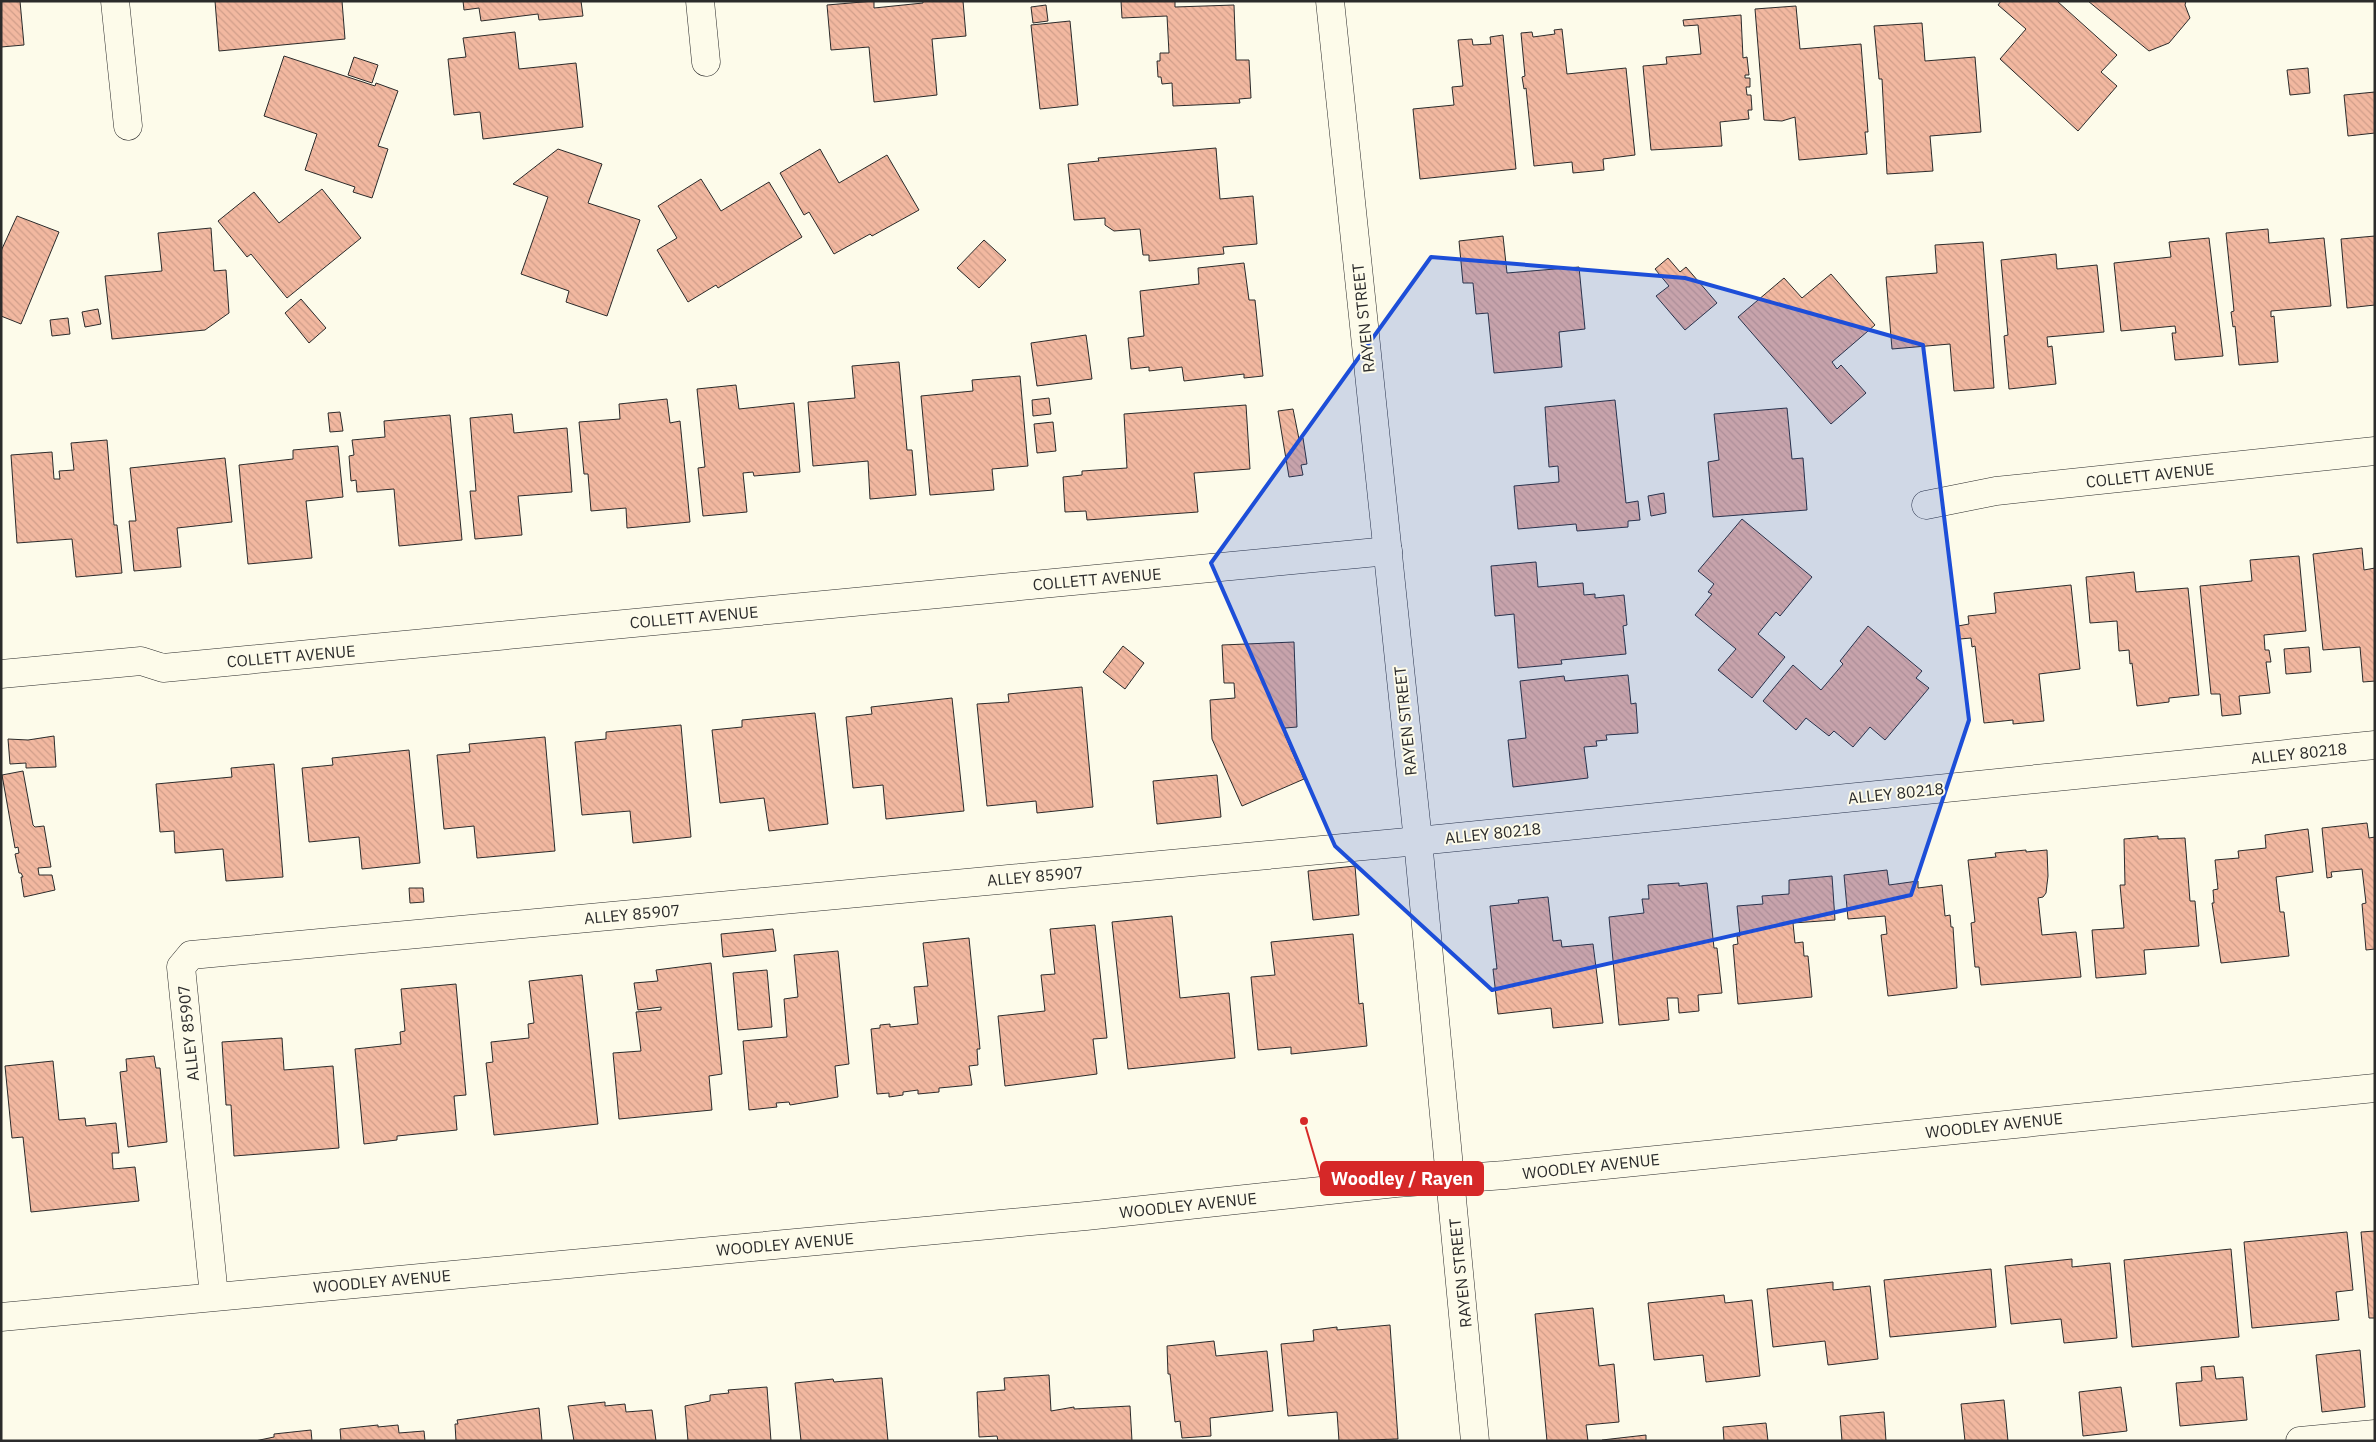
<svg xmlns="http://www.w3.org/2000/svg" width="2376" height="1442" font-family="'IBM Plex Sans',sans-serif">
<style>
.building{fill:url(#building-back-hatch);stroke:#2b2b2b}
.lines{fill:none;stroke-linecap:round;stroke-linejoin:round}
.minor-casing{stroke:#2b2b2b;stroke-width:29}
.major-casing{stroke:#2b2b2b;stroke-width:29}
.minor{stroke:#fdfbea;stroke-width:28}
.major{stroke:#fdfbea;stroke-width:28}
.marked{fill:#1d4ed8;fill-opacity:0.2;stroke:#1d4ed8;stroke-width:4;stroke-linejoin:round}
.labels{text-anchor:middle;dominant-baseline:central;stroke-width:4;stroke-linejoin:round;paint-order:stroke}
.street-label{font-size:16px;fill:#2b2b2b;stroke:#fdfbea}
.leader{fill:none;stroke:#d62828;stroke-width:2}
.callout-dot{fill:#d62828;stroke:#fdfbea;stroke-width:2}
.callout{fill:#d62828;stroke:#d62828;stroke-width:2}
.callout-label{font-size:18px;text-anchor:middle;font-weight:bold;fill:#fff}
</style>
<defs>
<pattern id="building-back-hatch" width="6" height="6" patternUnits="userSpaceOnUse" patternTransform="scale(1.25)"><rect width="6" height="6" fill="#f2b8a0"/><path d="M-1 5l2 2M0 0l6 6M5-1l2 2" fill="none" stroke="#d09e8a"/></pattern>
</defs>
<rect width="100%" height="100%" fill="#fdfbea"/>
<g class="building">
<polygon points="1,1 20,1 24,45 1,47"/>
<polygon points="215,1 342,1 345,39 219,51"/>
<polygon points="463,1 581,1 583,16 539,20 538,14 481,21 479,8 464,10"/>
<polygon points="874,1 874,8 923,3 923,1 963,1 966,36 932,39 937,95 874,102 869,47 831,50 827,5"/>
<polygon points="1121,1 1175,1 1175,7 1234,5 1236,60 1249,60 1251,98 1239,99 1240,103 1173,106 1172,83 1162,84 1161,77 1158,77 1157,61 1160,61 1160,53 1169,53 1167,16 1122,18"/>
<polygon points="2001,1 2057,1 2117,55 2101,72 2117,86 2078,131 2000,59 2026,29 1998,5"/>
<polygon points="2088,1 2186,1 2185,5 2190,18 2169,43 2149,51"/>
<polygon points="1046,5 1048,21 1033,23 1031,7"/>
<polygon points="1796,6 1800,49 1861,44 1868,132 1865,132 1867,154 1799,160 1795,117 1782,121 1764,120 1755,9"/>
<polygon points="1741,15 1743,58 1747,57 1749,75 1745,75 1745,78 1750,78 1750,87 1746,87 1747,95 1751,95 1752,110 1748,110 1749,119 1720,122 1722,146 1651,150 1643,66 1667,64 1666,57 1701,54 1698,25 1684,26 1683,20"/>
<polygon points="1070,21 1078,105 1040,109 1031,25"/>
<polygon points="1922,23 1925,61 1975,57 1981,132 1930,136 1933,171 1887,174 1882,79 1879,79 1874,26"/>
<polygon points="1562,29 1567,74 1626,68 1635,155 1603,159 1604,170 1573,173 1572,162 1534,166 1526,88 1524,89 1522,77 1525,76 1521,33 1532,32 1533,37 1555,34 1554,30"/>
<polygon points="515,32 519,69 576,63 583,127 483,139 480,112 454,115 448,59 466,57 463,38"/>
<polygon points="1503,35 1516,169 1420,179 1413,109 1454,105 1452,87 1463,86 1458,40 1472,39 1473,45 1491,44 1490,37"/>
<polygon points="284,56 375,86 376,83 398,91 378,146 388,149 372,198 353,192 355,187 305,170 317,134 264,116"/>
<polygon points="354,57 378,65 372,83 348,75"/>
<polygon points="2308,68 2310,93 2290,95 2287,70"/>
<polygon points="2375,92 2375,133 2348,136 2344,95"/>
<polygon points="1216,148 1220,199 1253,196 1257,244 1223,247 1224,254 1149,261 1149,255 1143,255 1140,229 1114,231 1105,225 1105,218 1074,220 1068,164 1099,161 1098,158"/>
<polygon points="558,149 602,164 588,203 640,220 607,316 566,302 569,291 521,274 548,197 513,184"/>
<polygon points="820,149 839,183 887,155 919,210 872,236 870,234 834,254 809,212 804,215 780,173"/>
<polygon points="701,179 721,211 769,182 802,237 718,288 716,285 688,302 657,250 677,238 658,206"/>
<polygon points="322,189 361,238 287,298 251,254 247,257 218,221 254,192 279,223"/>
<polygon points="17,216 59,232 21,324 1,316 1,251"/>
<polygon points="211,228 214,271 226,270 229,313 205,330 112,339 105,276 162,271 158,233"/>
<polygon points="2268,229 2269,243 2324,238 2331,306 2271,311 2271,317 2274,316 2278,362 2239,365 2235,326 2233,327 2231,312 2234,311 2226,233"/>
<polygon points="1503,236 1507,273 1579,267 1585,329 1559,332 1562,367 1494,373 1488,313 1476,314 1473,283 1463,283 1459,241"/>
<polygon points="2375,236 2375,305 2347,308 2341,239"/>
<polygon points="2209,238 2223,356 2175,360 2172,333 2176,333 2175,326 2121,331 2114,263 2171,257 2169,242"/>
<polygon points="984,240 1006,260 979,288 957,268"/>
<polygon points="1983,242 1994,388 1954,391 1950,344 1892,349 1886,277 1937,273 1935,245"/>
<polygon points="2056,254 2057,269 2097,265 2104,332 2047,337 2048,347 2052,346 2056,384 2009,389 2004,336 2008,335 2001,260"/>
<polygon points="1668,258 1680,272 1686,267 1717,303 1685,330 1656,296 1669,286 1655,269"/>
<polygon points="1244,263 1249,300 1255,300 1263,376 1244,378 1244,374 1184,381 1182,367 1149,371 1149,367 1131,369 1128,338 1144,336 1140,291 1199,284 1198,268"/>
<polygon points="1831,274 1875,325 1832,362 1837,369 1841,365 1866,393 1831,424 1738,317 1784,278 1802,298"/>
<polygon points="301,299 326,328 309,343 285,313"/>
<polygon points="98,309 101,324 85,327 82,312"/>
<polygon points="68,318 70,334 52,336 50,320"/>
<polygon points="1086,335 1092,379 1037,386 1031,343"/>
<polygon points="899,362 907,450 912,450 916,495 870,499 868,461 813,466 808,402 855,398 852,366"/>
<polygon points="1020,376 1028,466 992,469 994,490 930,495 921,396 973,391 972,380"/>
<polygon points="736,385 739,409 794,403 800,472 754,476 753,472 743,473 747,512 703,516 698,468 705,467 697,389"/>
<polygon points="1049,398 1051,414 1033,416 1032,400"/>
<polygon points="667,399 670,423 680,421 690,522 627,528 626,508 591,511 588,474 584,474 579,422 620,419 619,404"/>
<polygon points="1615,400 1626,503 1638,501 1640,520 1628,521 1628,527 1577,531 1576,524 1518,529 1514,486 1559,482 1558,466 1549,467 1545,407"/>
<polygon points="1246,405 1250,469 1194,473 1198,512 1087,520 1086,511 1065,512 1063,477 1082,475 1082,471 1127,468 1124,414"/>
<polygon points="1787,408 1792,459 1803,458 1807,510 1713,517 1708,462 1719,460 1714,414"/>
<polygon points="1293,409 1299,439 1303,438 1307,464 1301,465 1303,475 1289,477 1278,411"/>
<polygon points="340,412 343,431 330,432 328,413"/>
<polygon points="512,414 514,433 567,428 572,492 518,496 522,535 475,539 470,491 476,491 470,418"/>
<polygon points="450,415 462,540 399,546 394,489 357,492 356,480 351,481 349,456 354,455 352,440 385,437 384,421"/>
<polygon points="1053,422 1056,451 1037,453 1034,424"/>
<polygon points="107,440 114,525 117,525 122,573 76,577 72,539 17,543 11,455 52,452 54,479 60,479 59,471 74,470 71,443"/>
<polygon points="338,446 343,497 306,501 312,558 248,564 239,465 293,459 293,450"/>
<polygon points="225,458 232,522 177,528 181,567 134,571 129,521 136,521 130,468"/>
<polygon points="1664,493 1666,513 1651,516 1648,496"/>
<polygon points="1742,519 1812,577 1780,616 1776,612 1758,634 1785,657 1752,698 1718,670 1736,649 1695,615 1712,594 1708,592 1714,584 1698,571"/>
<polygon points="2362,548 2364,570 2375,568 2375,681 2363,682 2360,647 2323,650 2313,554"/>
<polygon points="2299,556 2306,631 2264,635 2265,650 2269,650 2271,662 2266,662 2270,693 2239,696 2241,714 2222,716 2220,694 2211,694 2200,586 2252,581 2250,560"/>
<polygon points="1536,562 1538,587 1583,583 1584,595 1595,594 1595,598 1624,595 1627,625 1623,626 1626,654 1561,660 1562,664 1518,668 1514,614 1495,616 1491,566"/>
<polygon points="2134,572 2136,592 2188,588 2199,695 2169,698 2169,702 2137,706 2132,663 2130,664 2129,650 2119,651 2117,621 2090,623 2086,577"/>
<polygon points="2071,585 2080,669 2039,674 2044,721 2013,724 2013,720 1984,723 1975,646 1972,647 1971,638 1960,639 1958,626 1969,624 1968,616 1996,613 1994,593"/>
<polygon points="1868,626 1922,671 1916,678 1929,688 1885,740 1870,727 1853,747 1834,731 1829,736 1806,718 1796,730 1763,701 1793,665 1821,690 1843,664 1840,661"/>
<polygon points="1294,642 1297,727 1285,728 1285,735 1304,779 1242,806 1212,739 1210,700 1235,698 1234,683 1224,683 1222,645"/>
<polygon points="1123,646 1144,663 1125,689 1103,672"/>
<polygon points="2309,647 2311,672 2286,674 2284,649"/>
<polygon points="1628,675 1631,704 1636,703 1638,733 1606,735 1607,740 1596,741 1597,746 1584,747 1588,778 1513,787 1508,740 1526,738 1520,681 1564,676 1565,681"/>
<polygon points="1082,687 1093,807 1037,813 1036,801 987,806 977,704 1009,702 1008,694"/>
<polygon points="952,698 964,811 886,819 883,785 853,788 846,717 872,714 871,707"/>
<polygon points="815,713 828,824 769,831 764,798 720,803 712,730 742,727 742,720"/>
<polygon points="681,725 691,837 633,843 630,811 582,815 575,742 606,739 606,732"/>
<polygon points="54,736 56,767 26,768 26,763 10,764 8,739 28,740"/>
<polygon points="545,737 555,851 477,858 474,826 444,829 437,755 470,752 469,744"/>
<polygon points="409,750 420,863 362,869 359,837 309,842 302,768 333,765 332,758"/>
<polygon points="274,764 283,877 226,881 223,849 175,853 174,831 160,832 156,784 232,777 231,768"/>
<polygon points="23,771 33,825 35,827 44,826 51,867 38,868 39,875 52,875 55,890 24,897 21,877 23,877 21,873 19,873 15,854 19,853 18,847 15,848 2,775"/>
<polygon points="1217,775 1221,817 1157,824 1153,781"/>
<polygon points="2367,823 2369,838 2375,837 2375,949 2366,950 2362,904 2366,903 2362,869 2331,872 2332,877 2327,878 2322,828"/>
<polygon points="2308,829 2313,872 2276,877 2280,912 2284,912 2289,956 2221,963 2212,903 2214,903 2213,890 2218,889 2215,860 2239,858 2238,851 2266,848 2265,835"/>
<polygon points="2158,836 2158,839 2185,838 2190,901 2195,901 2199,946 2144,950 2146,974 2096,978 2092,930 2124,928 2120,885 2125,885 2124,839"/>
<polygon points="2026,850 2026,852 2047,850 2048,876 2046,893 2043,897 2038,898 2042,935 2076,932 2081,977 1981,985 1979,967 1975,967 1971,923 1975,922 1968,860 1996,857 1995,853"/>
<polygon points="1355,866 1359,915 1313,920 1308,871"/>
<polygon points="1887,870 1889,885 1918,881 1918,888 1942,885 1945,916 1950,915 1951,927 1953,927 1957,988 1888,996 1881,935 1887,934 1885,916 1848,919 1844,875"/>
<polygon points="1832,876 1835,920 1793,923 1795,943 1803,942 1804,956 1808,956 1812,997 1738,1004 1733,945 1738,944 1737,936 1740,936 1737,906 1763,904 1762,896 1789,894 1789,880"/>
<polygon points="1679,883 1679,886 1707,883 1714,948 1717,948 1722,993 1698,995 1699,1011 1679,1013 1678,998 1667,998 1669,1020 1619,1025 1609,917 1644,913 1642,899 1649,899 1648,885"/>
<polygon points="409,888 423,888 424,902 410,903"/>
<polygon points="1548,897 1553,941 1561,940 1562,947 1593,944 1603,1023 1553,1028 1551,1008 1498,1014 1493,969 1497,969 1490,906 1519,903 1518,900"/>
<polygon points="1172,916 1180,998 1229,993 1235,1058 1128,1069 1112,922"/>
<polygon points="1095,925 1107,1038 1093,1039 1097,1074 1005,1086 998,1016 1045,1011 1041,975 1055,974 1050,929"/>
<polygon points="773,929 776,951 723,957 721,934"/>
<polygon points="1353,934 1359,1004 1363,1003 1367,1046 1291,1054 1291,1047 1258,1050 1251,977 1275,975 1271,942"/>
<polygon points="969,938 980,1049 977,1049 978,1065 969,1066 972,1085 939,1088 939,1092 918,1094 918,1090 903,1092 903,1095 889,1097 889,1093 877,1094 871,1029 880,1028 880,1025 890,1024 890,1027 918,1024 914,987 928,986 923,943"/>
<polygon points="838,951 849,1064 835,1066 838,1097 790,1105 789,1102 776,1103 777,1107 749,1110 743,1041 787,1037 784,999 798,997 794,955"/>
<polygon points="711,963 722,1074 709,1076 712,1110 619,1119 613,1053 641,1051 636,1012 661,1010 661,1007 638,1010 634,983 658,981 656,970"/>
<polygon points="767,970 772,1027 738,1030 733,973"/>
<polygon points="582,975 598,1124 494,1135 486,1063 493,1062 491,1042 529,1038 528,1024 534,1023 529,981"/>
<polygon points="456,984 466,1095 454,1096 457,1130 397,1136 397,1140 364,1144 355,1049 401,1044 400,1032 405,1031 401,989"/>
<polygon points="282,1038 284,1070 333,1066 339,1148 234,1156 231,1105 226,1105 222,1042"/>
<polygon points="154,1056 156,1068 160,1068 167,1142 128,1147 120,1072 127,1071 126,1059"/>
<polygon points="53,1061 59,1120 85,1118 86,1126 116,1123 119,1153 112,1153 113,1169 135,1167 139,1201 31,1212 23,1137 12,1138 5,1066"/>
<polygon points="2375,1231 2375,1318 2369,1318 2361,1232"/>
<polygon points="2347,1232 2353,1290 2336,1292 2339,1320 2252,1328 2244,1242"/>
<polygon points="2231,1249 2239,1337 2132,1347 2124,1260"/>
<polygon points="2072,1259 2072,1267 2110,1263 2117,1338 2064,1343 2061,1319 2011,1324 2005,1266"/>
<polygon points="1991,1269 1996,1327 1890,1337 1884,1280"/>
<polygon points="1833,1282 1833,1290 1870,1286 1878,1359 1828,1365 1825,1341 1773,1347 1767,1289"/>
<polygon points="1724,1295 1725,1303 1752,1300 1760,1376 1706,1382 1703,1355 1654,1360 1648,1303"/>
<polygon points="1593,1308 1599,1366 1614,1364 1619,1422 1586,1425 1588,1441 1547,1441 1535,1314"/>
<polygon points="1390,1325 1398,1439 1339,1441 1337,1412 1288,1416 1281,1344 1314,1341 1313,1330 1337,1327 1337,1330"/>
<polygon points="1214,1341 1216,1356 1267,1351 1273,1411 1210,1418 1211,1436 1182,1438 1180,1421 1175,1422 1170,1374 1168,1374 1167,1346"/>
<polygon points="2360,1350 2365,1407 2322,1412 2316,1355"/>
<polygon points="2214,1366 2216,1379 2243,1377 2247,1420 2180,1426 2176,1383 2202,1381 2201,1367"/>
<polygon points="1049,1375 1051,1411 1074,1407 1074,1409 1130,1406 1132,1441 998,1441 997,1436 979,1437 977,1392 1005,1390 1004,1378"/>
<polygon points="882,1378 888,1441 801,1441 795,1383 833,1379 834,1382"/>
<polygon points="767,1387 771,1441 688,1441 685,1406 710,1401 710,1395 729,1393 728,1390"/>
<polygon points="2121,1387 2127,1431 2083,1436 2079,1392"/>
<polygon points="2004,1400 2008,1441 1965,1441 1961,1404"/>
<polygon points="605,1402 605,1406 625,1404 626,1412 652,1410 656,1441 574,1441 568,1406"/>
<polygon points="539,1408 542,1441 456,1441 455,1424 458,1424 457,1420"/>
<polygon points="1884,1412 1886,1441 1842,1441 1840,1416"/>
<polygon points="1766,1423 1768,1441 1724,1441 1723,1427"/>
<polygon points="378,1425 378,1427 398,1425 399,1433 424,1431 425,1441 341,1441 340,1429"/>
<polygon points="311,1430 312,1441 255,1441 274,1437 274,1434"/>
<polygon points="1646,1435 1646,1441 1602,1441 1602,1440"/>
</g>
<g class="lines">
<defs>
<g id="minor">
<polyline points="115,1 128,126"/>
<polyline points="700,1 706,62"/>
<polyline points="1330,1 1418,841 1475,1441"/>
<polyline points="1926,505 1996,491 2375,451"/>
<polyline points="1,674 141,661 163,668 1388,551"/>
<polyline points="214,1296 181,967 191,955 1418,841 2375,745"/>
<polyline points="2300,1441 2375,1434"/>
</g>
<polyline id="major" points="1,1317 1086,1216 1396,1183 1505,1175 2375,1088"/>
</defs>
<use href="#minor" class="minor-casing"/>
<use href="#major" class="major-casing"/>
<use href="#minor" class="minor"/>
<use href="#major" class="major"/>
</g>
<path class="marked" d="M1431,257L1685,278L1923,345L1969,720L1911,895L1492,990L1335,846L1211,563Z"/>
<g class="labels">
<g class="street-label">
<text transform="translate(1363 318) rotate(-96)">RAYEN STREET</text>
<text transform="translate(2150 475) rotate(-6)">COLLETT AVENUE</text>
<text transform="translate(1097 579) rotate(-5)">COLLETT AVENUE</text>
<text transform="translate(694 617) rotate(-5)">COLLETT AVENUE</text>
<text transform="translate(291 656) rotate(-5)">COLLETT AVENUE</text>
<text transform="translate(1405 721) rotate(-96)">RAYEN STREET</text>
<text transform="translate(2299 753) rotate(-6)">ALLEY 80218</text>
<text transform="translate(1896 793) rotate(-6)">ALLEY 80218</text>
<text transform="translate(1493 833) rotate(-6)">ALLEY 80218</text>
<text transform="translate(1035 876) rotate(-5)">ALLEY 85907</text>
<text transform="translate(632 914) rotate(-5)">ALLEY 85907</text>
<text transform="translate(188 1033) rotate(-96)">ALLEY 85907</text>
<text transform="translate(1994 1125) rotate(-6)">WOODLEY AVENUE</text>
<text transform="translate(1591 1166) rotate(-6)">WOODLEY AVENUE</text>
<text transform="translate(1188 1205) rotate(-6)">WOODLEY AVENUE</text>
<text transform="translate(785 1244) rotate(-5)">WOODLEY AVENUE</text>
<text transform="translate(1460 1273) rotate(-96)">RAYEN STREET</text>
<text transform="translate(382 1281) rotate(-5)">WOODLEY AVENUE</text>
</g>
</g>
<path class="leader" d="M1304 1121L1321 1179"/>
<circle class="callout-dot" cx="1304" cy="1121" r="5"/>
<rect class="callout" x="1321" y="1162" width="162" height="33" rx="5"/>
<g class="callout-label">
<text x="1402" y="1185">Woodley / Rayen</text>
</g>
<rect width="2376" height="1442" fill="none" stroke="#2b2b2b" stroke-width="5"/>
</svg>
